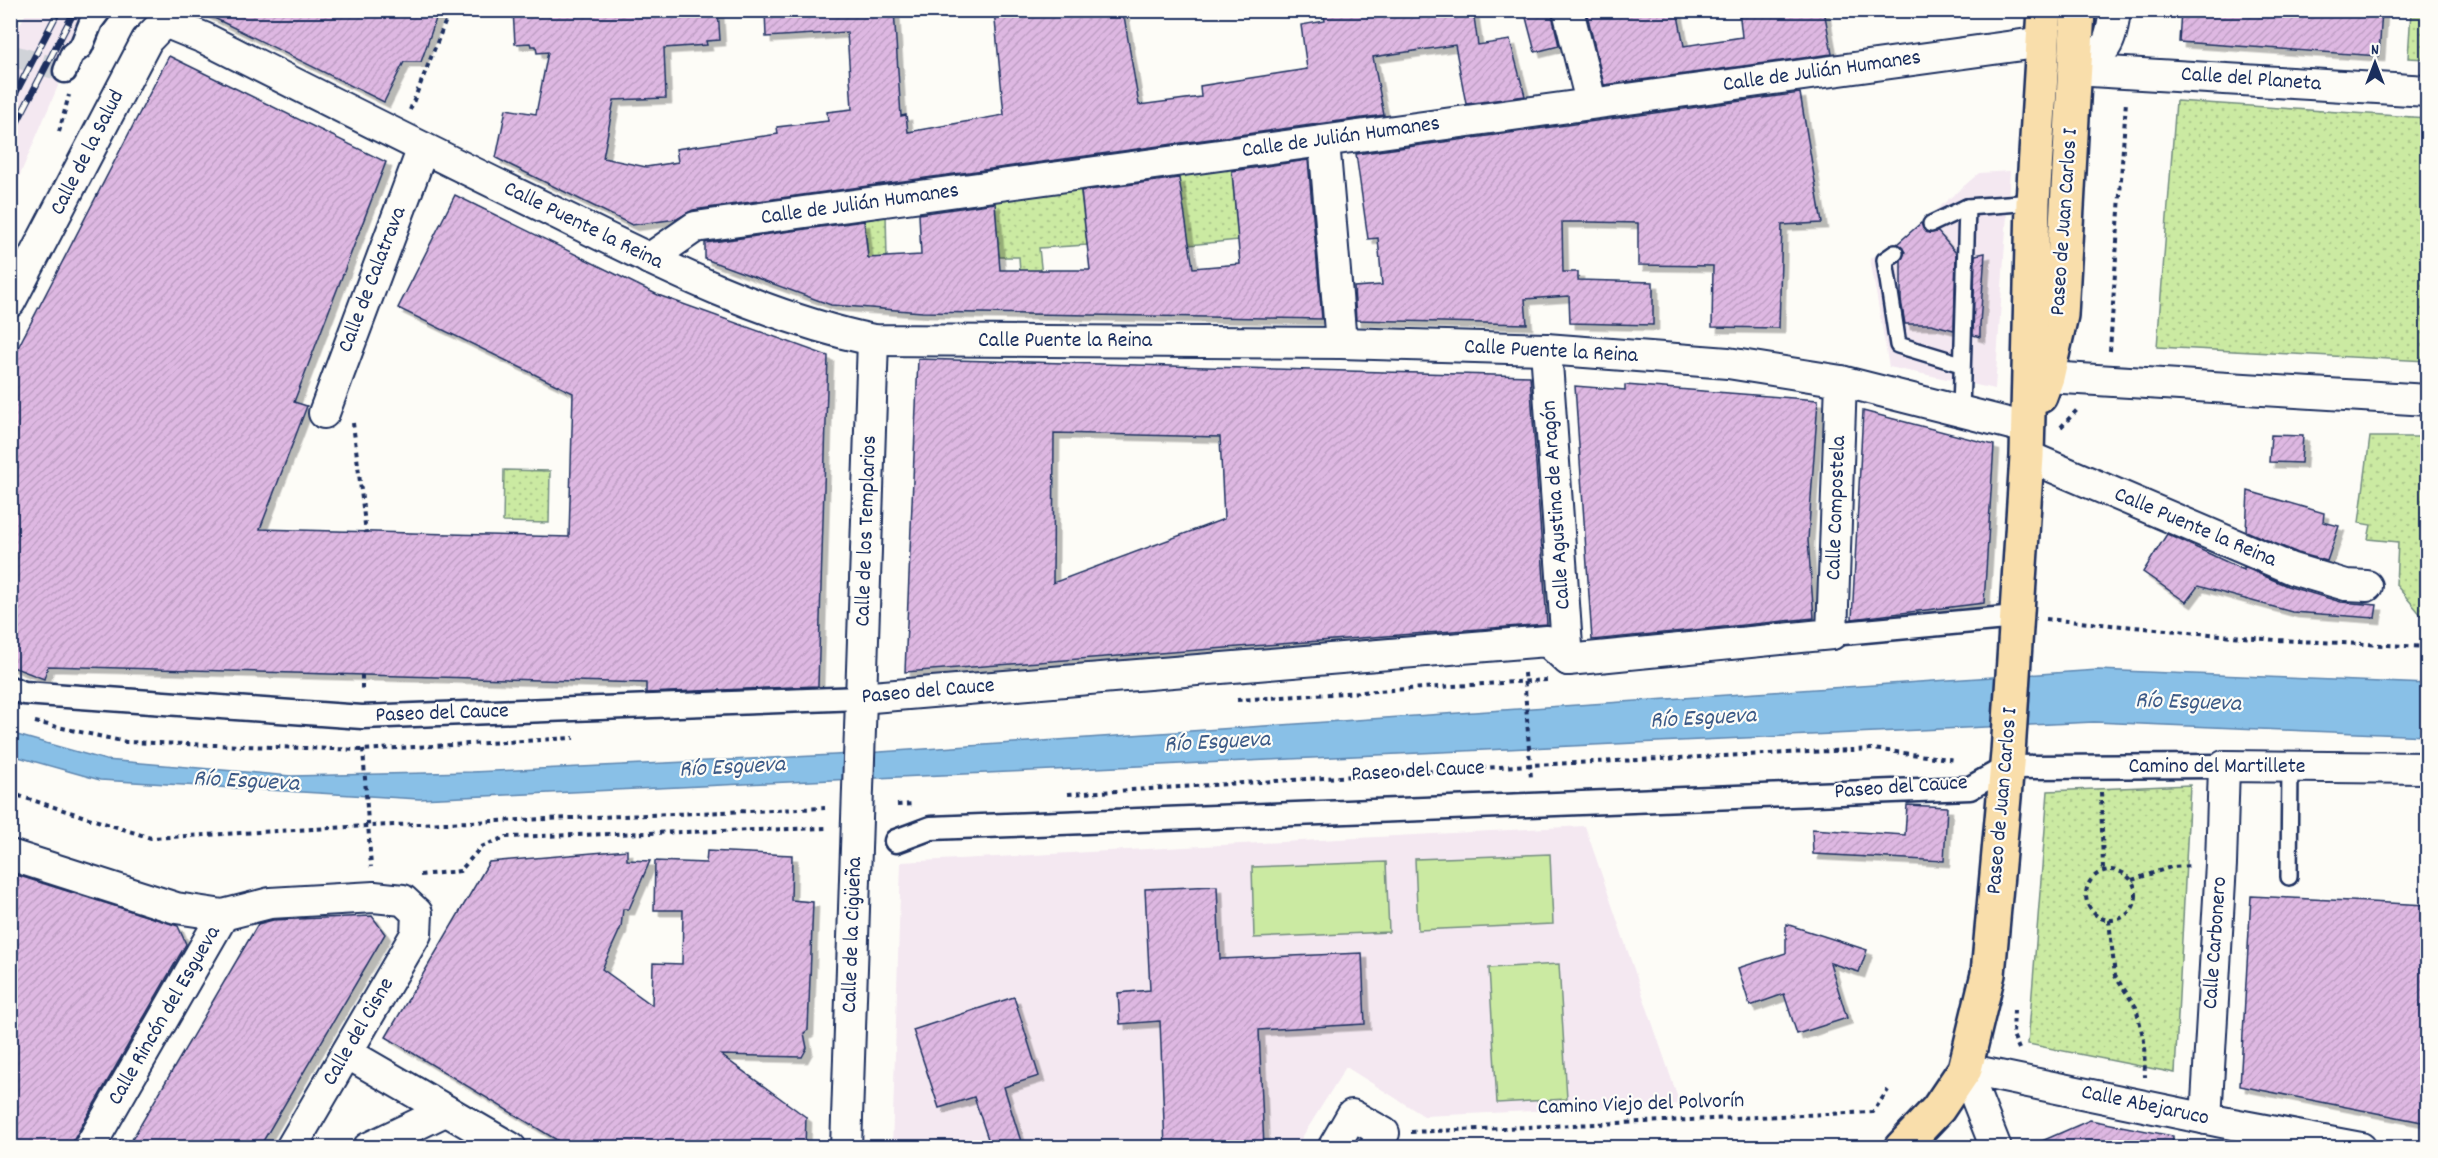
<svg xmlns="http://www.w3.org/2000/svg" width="2438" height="1158" font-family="Dekko,sans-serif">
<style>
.built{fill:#f4e8f1}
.grass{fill:url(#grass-dots);stroke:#738c80;stroke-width:1.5}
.garden{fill:#cbeaa2;stroke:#738c80;stroke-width:1.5}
.water{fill:#89c0e7;stroke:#5d86b0;stroke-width:1.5}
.building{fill:url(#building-hatch);stroke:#1b2f5e;stroke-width:1.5;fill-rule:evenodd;filter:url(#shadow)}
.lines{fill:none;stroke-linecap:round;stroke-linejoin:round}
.pedestrian-tunnel{stroke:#d0d3d8;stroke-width:22;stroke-dasharray:22 11;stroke-linecap:butt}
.service-casing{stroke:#1b2f5e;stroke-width:20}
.pedestrian-casing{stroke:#1b2f5e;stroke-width:27}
.minor-casing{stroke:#1b2f5e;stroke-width:34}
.primary-casing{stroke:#1b2f5e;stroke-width:38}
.path{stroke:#1b2f5e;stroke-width:4;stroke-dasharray:4.5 4.5;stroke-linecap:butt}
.service{stroke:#fdfcf7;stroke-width:15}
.pedestrian{stroke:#fdfcf7;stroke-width:22}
.minor{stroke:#fdfcf7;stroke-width:30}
.primary{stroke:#f9deab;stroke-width:33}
.rail-casing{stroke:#1b2f5e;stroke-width:7}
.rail{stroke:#fdfcf7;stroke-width:4.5;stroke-dasharray:14;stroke-linecap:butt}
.labels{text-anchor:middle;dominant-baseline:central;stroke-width:4.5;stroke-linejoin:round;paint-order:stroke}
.street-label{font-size:22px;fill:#1b2f5e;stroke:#fdfcf7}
.water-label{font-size:24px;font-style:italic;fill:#3c5a87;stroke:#fdfcf7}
</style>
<defs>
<pattern id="grass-dots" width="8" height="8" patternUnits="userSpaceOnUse" patternTransform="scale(1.5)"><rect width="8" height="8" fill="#cbeaa2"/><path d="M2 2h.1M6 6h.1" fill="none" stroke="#aec98e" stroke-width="1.8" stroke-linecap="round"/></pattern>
<pattern id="building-hatch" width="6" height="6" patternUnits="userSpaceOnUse" patternTransform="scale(1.5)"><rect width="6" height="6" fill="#deb8e2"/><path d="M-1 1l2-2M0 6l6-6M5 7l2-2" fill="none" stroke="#be9ec4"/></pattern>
<filter id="shadow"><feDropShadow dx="5.5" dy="5.5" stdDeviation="0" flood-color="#0004"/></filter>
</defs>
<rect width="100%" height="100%" fill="#fdfcf7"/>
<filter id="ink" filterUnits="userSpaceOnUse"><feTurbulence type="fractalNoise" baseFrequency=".0167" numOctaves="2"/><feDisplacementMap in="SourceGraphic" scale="12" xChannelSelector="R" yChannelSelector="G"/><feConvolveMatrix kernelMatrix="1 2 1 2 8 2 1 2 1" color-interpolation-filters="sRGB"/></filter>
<g filter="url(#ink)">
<g class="built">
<polygon points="27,11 90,11 11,196 10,44"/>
<polygon points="2010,171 1995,389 1889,367 1870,258 1891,249 1979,173"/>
<polygon points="1585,826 1680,1104 1424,1116 1346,1067 1296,1147 892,1148 901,862"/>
</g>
<g class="grass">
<polygon points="2411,11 2427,11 2427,59 2408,58"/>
<polygon points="2176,101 2427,118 2427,361 2157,347"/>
<polygon points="1231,164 1238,240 1189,245 1177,171"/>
<polygon points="1080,185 1087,245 1039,248 1046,314 1023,314 1019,257 999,257 994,196"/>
<polygon points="886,212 888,309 873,308 864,215"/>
<polygon points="2370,437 2427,437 2427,622 2396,585 2398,542 2368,539 2371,525 2359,523"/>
<polygon points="504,470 550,471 549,523 503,522"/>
<polygon points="2190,785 2175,1073 2028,1044 2048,791"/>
</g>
<g class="garden">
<polygon points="1550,854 1553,924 1418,930 1415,859"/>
<polygon points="1386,862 1389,932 1254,938 1252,867"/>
<polygon points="1559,964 1567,1099 1497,1103 1489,968"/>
</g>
<polygon class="water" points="2098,670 2428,684 2427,736 2094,722 419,799 100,780 11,755 10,733 106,760 291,776 472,772 835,755"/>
<g class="building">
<polygon points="198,10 439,10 421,62 404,62 384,102"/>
<polygon points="513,10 718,10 720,40 706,41 707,45 664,48 666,98 614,100 603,158 646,167 678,162 676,149 778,134 777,127 828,121 827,112 852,109 847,32 766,37 765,10 894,10 901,116 906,115 908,132 1004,115 994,10 1123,10 1139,105 1201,97 1200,86 1307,69 1301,25 1325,21 1323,10 1473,10 1478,45 1510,40 1525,96 1466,104 1455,45 1373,57 1384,115 693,210 677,219 632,225 496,158 506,109 536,114 548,52 537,53 536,46 531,46 530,43 515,44"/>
<polygon points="1524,10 1551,10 1559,46 1535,52"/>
<polygon points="1586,10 1677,10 1684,46 1742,37 1739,10 1824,10 1832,54 1604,85"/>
<polygon points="2181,10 2382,10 2379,56 2179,42"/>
<polygon points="169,56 386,162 294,402 307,406 260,529 569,537 573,393 398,308 455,195 658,295 828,356 818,686 646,693 646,683 48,666 44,679 10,666 10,363"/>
<polygon points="1800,93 1822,223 1782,225 1779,328 1712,327 1713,266 1638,265 1638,223 1590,222 1562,222 1563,272 1578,272 1578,280 1653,282 1653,325 1570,323 1569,296 1525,299 1527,324 1356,320 1354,287 1382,285 1378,238 1368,239 1356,154"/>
<polygon points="1308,160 1322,319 922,312 831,305 705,259 705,243 864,221 868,258 921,255 919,214 995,203 1000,270 1090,270 1081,191 1179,178 1193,268 1240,264 1232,171"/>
<polygon points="1921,223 1926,232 1938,232 1956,253 1954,330 1931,324 1905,324 1901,300 1901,260 1905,252 1897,244"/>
<polygon points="1985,253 1980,324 1980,337 1973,335 1975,255"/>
<path d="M918,359L1530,376L1547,624L905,672ZM1054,433L1220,437L1224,519L1053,583Z"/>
<polygon points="1625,385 1818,400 1808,540 1814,618 1592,640 1575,386 1625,390"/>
<polygon points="1863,411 1994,445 1984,603 1852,619"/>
<polygon points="2271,435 2303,436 2301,463 2269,462"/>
<polygon points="2248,491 2324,513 2323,522 2339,526 2327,561 2298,553 2246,531"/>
<polygon points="2167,534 2244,570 2244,567 2287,586 2341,602 2377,605 2375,618 2292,612 2198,586 2186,602 2143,572"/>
<polygon points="1907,805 1947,807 1944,861 1813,854 1812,829 1905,835"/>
<polygon points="627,850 627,860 650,861 629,909 623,909 621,927 602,969 652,1005 653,963 682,964 683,910 654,910 655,861 706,863 707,851 792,855 791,900 813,902 808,1030 804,1033 807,1048 802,1057 721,1055 806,1117 805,1148 570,1148 386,1037 489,862"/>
<polygon points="10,873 178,926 186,944 69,1148 10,1148"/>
<polygon points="1217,886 1220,959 1362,953 1365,1024 1259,1030 1264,1148 1165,1148 1160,1021 1120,1024 1118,993 1150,990 1145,889"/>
<polygon points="2251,896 2427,905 2427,1123 2240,1086"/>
<polygon points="372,916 385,934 259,1148 127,1148 258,924 273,920"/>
<polygon points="1786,924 1867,950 1859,972 1830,963 1847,1018 1797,1034 1784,994 1750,1006 1738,968 1786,953"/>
<polygon points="1014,997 1039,1076 1004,1087 1023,1148 991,1148 974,1097 939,1108 913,1030"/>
<polygon points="2090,1120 2173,1136 2172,1148 2026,1148"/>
</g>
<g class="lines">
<polyline class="pedestrian-tunnel" points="10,55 65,71"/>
<defs>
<g id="service">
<polyline points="1931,224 1967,207"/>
<polyline points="1895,253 1885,260 1898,345 1961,364"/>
<polyline points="1961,411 1967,207 2033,202"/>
<polyline points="2289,877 2290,767"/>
</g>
<g id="pedestrian">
<polyline points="65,71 72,54 81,47 91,22 100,10"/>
<polyline points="1832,634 2016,617"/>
<polyline points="10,688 24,693 362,717 860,698"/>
<polyline points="896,841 931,828 1970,788 2007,767 2224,766"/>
</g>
<g id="minor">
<polyline points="1568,10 1591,102"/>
<path d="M165,22L204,38C319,96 434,154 550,210C653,261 759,316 873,340L1341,343L1546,349L1728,363L1841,381L2027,428"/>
<polyline points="2074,70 2428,91"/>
<path d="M2074,70C2107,50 2110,49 2115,10"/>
<polyline points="1324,141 1341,343"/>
<polyline points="649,259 695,227 2043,42"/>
<polyline points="10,302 147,40 176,10"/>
<polyline points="1546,349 1568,660"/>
<polyline points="2047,377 2428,400"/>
<polyline points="324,413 423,148"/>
<polyline points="2027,456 2292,569 2346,585 2367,586"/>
<polyline points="860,698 1547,641 1568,660 1832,634 1841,381"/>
<polyline points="10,855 176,908 223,915 270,903 374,897 403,900 417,913 416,934 291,1148"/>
<polyline points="347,1053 511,1148"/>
<polyline points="1965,1069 2222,1122 2361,1148"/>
<polyline points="1965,1069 1996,1148"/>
<polyline points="2206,1119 2221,864 2224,766 2428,768"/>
<polyline points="89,1148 223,915"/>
<polyline points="368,1148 445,1111"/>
<polyline points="846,1148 873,340"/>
<polyline points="1333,1148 1352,1115 1384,1133 1375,1148"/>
</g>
<g id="primary">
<polyline points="2040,396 2047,377 2061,315 2078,10"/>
<polyline points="1901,1148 1938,1109 1965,1069 1988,974 2008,753 2027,456 2033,202 2045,10"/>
</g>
</defs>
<use href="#service" class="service-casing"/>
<use href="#pedestrian" class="pedestrian-casing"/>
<use href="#minor" class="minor-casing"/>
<use href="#primary" class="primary-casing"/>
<g class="path">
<polyline points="10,13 12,10"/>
<polyline points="410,110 450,10"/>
<polyline points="59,132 69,95"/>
<polyline points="2110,351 2126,101"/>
<polyline points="353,423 366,533"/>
<polyline points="2061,427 2078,409"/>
<polyline points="2046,619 2276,640 2428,647"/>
<polyline points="1524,673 1531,779"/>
<polyline points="362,675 362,690"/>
<polyline points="1237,700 1547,680"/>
<polyline points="35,722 126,742 363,750 574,738"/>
<polyline points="363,749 371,867"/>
<polyline points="2101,792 2103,870"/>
<polyline points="10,793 151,838 369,826 825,808"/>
<polyline points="1068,794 1531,765 1873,749 1956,760"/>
<polyline points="897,805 914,804"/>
<circle cx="2111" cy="895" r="25"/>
<polyline points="420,875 460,871 481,847 506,837 829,828"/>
<polyline points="2132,880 2171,867 2192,866"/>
<polyline points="2109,920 2115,976 2136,1007 2144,1041 2145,1077"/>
<polyline points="2014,1010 2013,1035 2019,1049"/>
<polyline points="1411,1132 1873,1112 1888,1090"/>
</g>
<use href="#service" class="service"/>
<use href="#pedestrian" class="pedestrian"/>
<use href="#minor" class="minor"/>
<use href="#primary" class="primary"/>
<defs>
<g id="rail">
<polyline points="10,104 59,10"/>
<polyline points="10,136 75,10"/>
</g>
</defs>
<use href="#rail" class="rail-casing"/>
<use href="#rail" class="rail"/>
</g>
</g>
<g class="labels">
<g class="street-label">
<text transform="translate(1822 72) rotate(-8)">Calle de Julián Humanes</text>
<text transform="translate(2251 80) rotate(4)">Calle del Planeta</text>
<text transform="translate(1341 138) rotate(-8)">Calle de Julián Humanes</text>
<text transform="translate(88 153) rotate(-63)">Calle de la Salud</text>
<text transform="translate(860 205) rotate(-8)">Calle de Julián Humanes</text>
<text transform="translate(2065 222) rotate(-86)">Paseo de Juan Carlos I</text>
<text transform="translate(583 226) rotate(26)">Calle Puente la Reina</text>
<text transform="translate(373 280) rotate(-69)">Calle de Calatrava</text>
<text x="1065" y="341">Calle Puente la Reina</text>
<text transform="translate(1551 352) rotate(3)">Calle Puente la Reina</text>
<text transform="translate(1557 505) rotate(-94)">Calle Agustina de Aragón</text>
<text transform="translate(1837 508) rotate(-88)">Calle Compostela</text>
<text transform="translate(2195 528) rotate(23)">Calle Puente la Reina</text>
<text transform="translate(867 531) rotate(-88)">Calle de los Templarios</text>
<text transform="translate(928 692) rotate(-5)">Paseo del Cauce</text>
<text transform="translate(442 714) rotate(-2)">Paseo del Cauce</text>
<text x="2217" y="767">Camino del Martillete</text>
<text transform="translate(1418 772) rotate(-3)">Paseo del Cauce</text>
<text transform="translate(1901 788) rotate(-4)">Paseo del Cauce</text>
<text transform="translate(2003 801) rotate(-85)">Paseo de Juan Carlos I</text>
<text transform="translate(853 935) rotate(-88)">Calle de la Cigüeña</text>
<text transform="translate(2216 943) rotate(-86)">Calle Carbonero</text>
<text transform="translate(165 1016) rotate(-60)">Calle Rincón del Esgueva</text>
<text transform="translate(359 1032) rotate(-60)">Calle del Cisne</text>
<text transform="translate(1641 1105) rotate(-2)">Camino Viejo del Polvorín</text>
<text transform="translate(2145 1106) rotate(12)">Calle Abejaruco</text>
</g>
<g class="water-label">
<text transform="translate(2188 703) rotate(2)">Río Esgueva</text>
<text transform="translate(1703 719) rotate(-3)">Río Esgueva</text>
<text transform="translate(1217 743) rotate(-3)">Río Esgueva</text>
<text transform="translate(732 768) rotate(-3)">Río Esgueva</text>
<text transform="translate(246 782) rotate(3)">Río Esgueva</text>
</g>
</g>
<rect width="2438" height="1158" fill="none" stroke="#fdfcf7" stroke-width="36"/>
<rect x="18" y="18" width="2402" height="1122" fill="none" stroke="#1b2f5e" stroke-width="2" filter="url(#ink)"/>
<g transform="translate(2375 63)" stroke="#fdfcf7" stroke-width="4.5" paint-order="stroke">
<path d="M0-4.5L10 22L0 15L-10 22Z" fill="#1b2f5e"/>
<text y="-9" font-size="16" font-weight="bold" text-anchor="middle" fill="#1b2f5e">N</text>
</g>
</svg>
